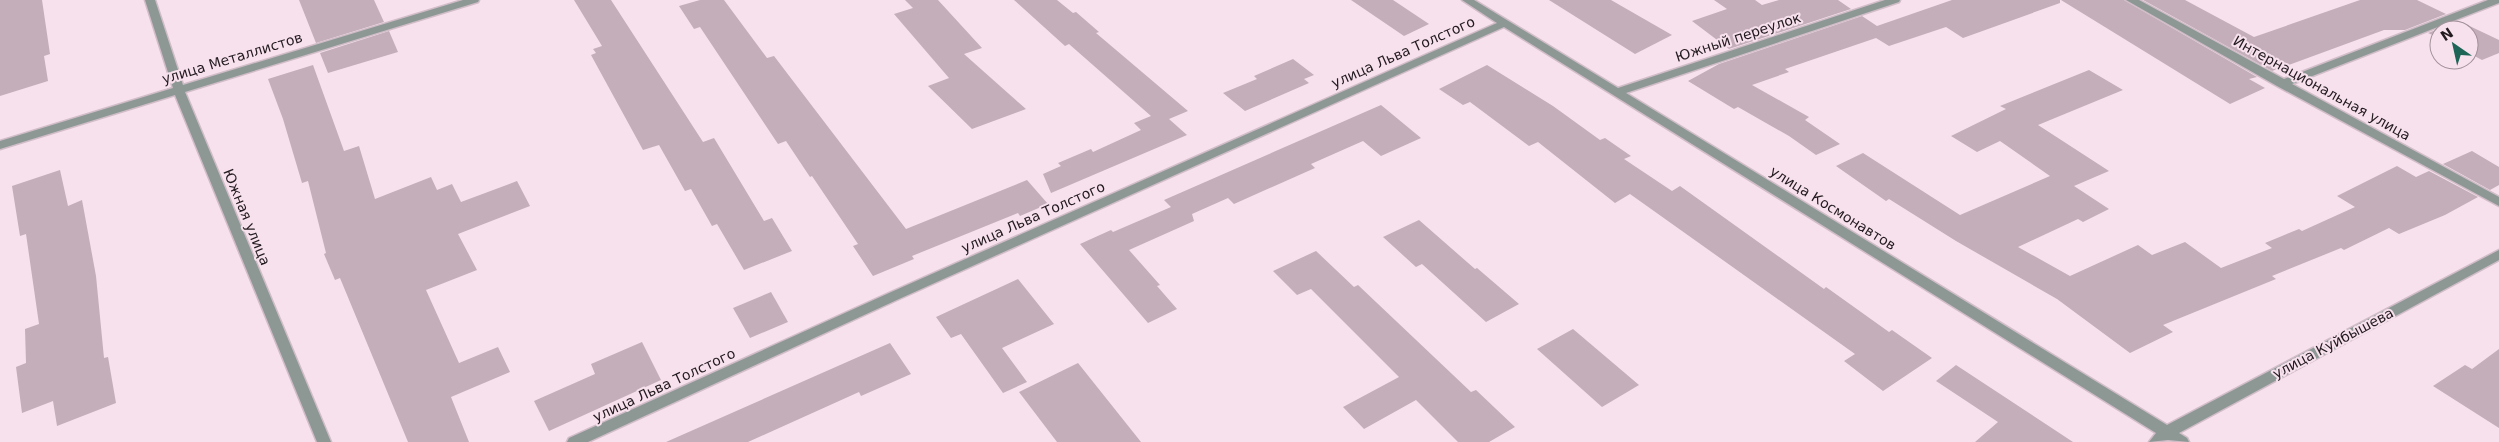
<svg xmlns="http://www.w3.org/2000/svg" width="2499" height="442" font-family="'DejaVu Sans',sans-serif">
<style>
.building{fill:#c3aeb9}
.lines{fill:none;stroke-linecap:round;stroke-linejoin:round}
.minor-casing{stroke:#d1bdc8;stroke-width:3}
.minor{fill:#8d9895;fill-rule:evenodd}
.labels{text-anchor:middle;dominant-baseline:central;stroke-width:4;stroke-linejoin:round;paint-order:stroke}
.street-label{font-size:14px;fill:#221a1e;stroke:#f7e1ed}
</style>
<rect width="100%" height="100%" fill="#f7e1ed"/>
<g class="building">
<polygon points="0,0 42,0 50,54 44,56 48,81 0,96"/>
<polygon points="299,0 374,0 384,22 316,43"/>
<polygon points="574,0 611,0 703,142 714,138 764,221 772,218 792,251 744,270 717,224 712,226 691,189 685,191 659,145 643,150 591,55 596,53 593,49 602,46"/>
<polygon points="700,0 724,0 767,58 774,56 906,229 1027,180 1048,204 1020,216 1018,213 912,256 914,259 873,276 853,246 858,244 812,176 810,177 786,141 778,144 700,27 694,29 679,6"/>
<polygon points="905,0 938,0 982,48 964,54 1026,109 972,129 928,86 949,78 894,14 913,8"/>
<polygon points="1014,0 1057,0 1073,13 1076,12 1099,32 1096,33 1188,111 1169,119 1187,135 1051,193 1043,174 1061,166 1058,163 1091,149 1093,152 1141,130 1134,123 1151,116 1069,44 1065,46"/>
<polygon points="1351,0 1393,0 1429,24 1404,36"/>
<polygon points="1549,0 1611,0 1672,35 1635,54"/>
<polygon points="1714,0 1755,0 1762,5 1779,0 1838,0 1851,9 1729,49 1692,21 1727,9"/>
<polygon points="1952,0 2060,0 2060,3 1963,38 1946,27 1889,46 1876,38 1785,69 1789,72 1752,85 1809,117 1805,120 1840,144 1816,155 1789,136 1738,107 1734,109 1688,81 1719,64 1862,16 1877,26"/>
<polygon points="2061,0 2124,0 2257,77 2249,79 2265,88 2230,104"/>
<polygon points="2143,0 2185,0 2254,37 2360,0 2417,0 2446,14 2405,30 2384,30 2272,71"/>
<polygon points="2459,21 2499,40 2499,53 2482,60 2469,53 2469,30 2439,30 2439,38 2428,33"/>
<polygon points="389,31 398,52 328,73 320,53"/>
<polygon points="1293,59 1314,75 1304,79 1309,83 1245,111 1223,93 1257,79 1254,76"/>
<polygon points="313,65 344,151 359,146 375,199 431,177 437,190 452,184 461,202 517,181 530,206 458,234 477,270 426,290 459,363 498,347 510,372 451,397 469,442 408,442 340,278 335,280 324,254 326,253 308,181 302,183 283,119 268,79"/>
<polygon points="1487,65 1553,106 1600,140 1605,138 1631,156 1624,159 1672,191 1680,186 1824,289 1826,287 1889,332 1892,330 1932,358 1883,391 1844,361 1855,354 1630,194 1615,203 1538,142 1529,146 1470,102 1463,105 1439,89"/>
<polygon points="2089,70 2123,90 2038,125 2109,171 2074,186 2109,209 2083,222 2078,219 2018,247 2070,276 2138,245 2152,255 2185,242 2221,268 2272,248 2265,243 2299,229 2302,231 2355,207 2337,196 2397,166 2416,177 2429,171 2478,197 2445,215 2399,234 2389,228 2344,250 2341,248 2272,276 2276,279 2163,325 2173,332 2130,353 2057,299 1956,241 1889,199 1886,201 1836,166 1863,153 1960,215 2050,176 2000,141 1977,152 1951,136 2006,109 2000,106"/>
<polygon points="1381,105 1421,138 1381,156 1363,141 1311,164 1315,168 1234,204 1228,198 1192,214 1194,221 1129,250 1160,285 1157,286 1177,309 1148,323 1080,244 1111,230 1113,232 1171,207 1164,200"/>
<polygon points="2472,151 2499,167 2499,185 2490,190 2443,164"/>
<polygon points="60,170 68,206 82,200 96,276 104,358 108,357 116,403 57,426 53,401 22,413 16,367 26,363 25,329 39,324 26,234 20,236 12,186"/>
<polygon points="1419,220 1475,269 1477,268 1519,304 1486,322 1422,264 1416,267 1383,237"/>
<polygon points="1316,251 1354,287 1358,285 1471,392 1476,390 1515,427 1489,442 1458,442 1416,400 1364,429 1343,407 1399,377 1311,289 1297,295 1273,271"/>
<polygon points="1018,279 1054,324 1002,348 1027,382 1003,393 961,334 951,338 936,317"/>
<polygon points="771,292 788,322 750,338 733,308"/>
<polygon points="1573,329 1639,385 1602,407 1537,349"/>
<polygon points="642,342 661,380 549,431 534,401 595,374 591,364"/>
<polygon points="890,343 911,374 861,396 859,392 748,442 666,442"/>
<polygon points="2499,349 2499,428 2433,386 2465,365 2472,369"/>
<polygon points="1078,363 1141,442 1057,442 1019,392"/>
<polygon points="1956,365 2073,442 1975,442 1998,422 1936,381"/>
</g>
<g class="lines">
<defs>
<g id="minor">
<polygon points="145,0 155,0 183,85 463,0 479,0 478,2 185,92 331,442 317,442 175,95 0,149 0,141 173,88"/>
<polygon points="1462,0 1474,0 1618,88 1885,0 1900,0 1899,2 1626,93 2167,425 2499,250 2499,260 2179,433 2187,438 2189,442 2168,440 2149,442 2156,433 1504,27 899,299 588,442 567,442 569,438 889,293 1497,23"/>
<polygon points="2126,0 2139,0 2284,79 2488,0 2499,0 2499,3 2292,84 2499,197 2499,206 2277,86"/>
</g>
</defs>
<use href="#minor" class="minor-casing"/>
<use href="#minor" class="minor"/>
</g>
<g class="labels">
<g class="street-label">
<text transform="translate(1738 37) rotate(-18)">Южный переулок</text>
<text transform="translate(1403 52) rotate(-24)">улица Льва Толстого</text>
<text transform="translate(232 58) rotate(-17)">улица Металлистов</text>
<text transform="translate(2322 88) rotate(29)">Интернациональная улица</text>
<text transform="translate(1833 208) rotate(32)">улица Космонавтов</text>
<text transform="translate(247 217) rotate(68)">Южная улица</text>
<text transform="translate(1033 217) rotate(-24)">улица Льва Толстого</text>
<text transform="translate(2333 343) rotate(-28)">улица Куйбышева</text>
<text transform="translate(664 385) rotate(-25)">улица Льва Толстого</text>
</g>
</g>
<g transform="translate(2454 45) rotate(326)"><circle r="24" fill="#f7e1ed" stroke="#a2919a"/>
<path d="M0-4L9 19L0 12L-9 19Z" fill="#1e6457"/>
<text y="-8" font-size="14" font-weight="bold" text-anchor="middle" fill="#221a1e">N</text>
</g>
</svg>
